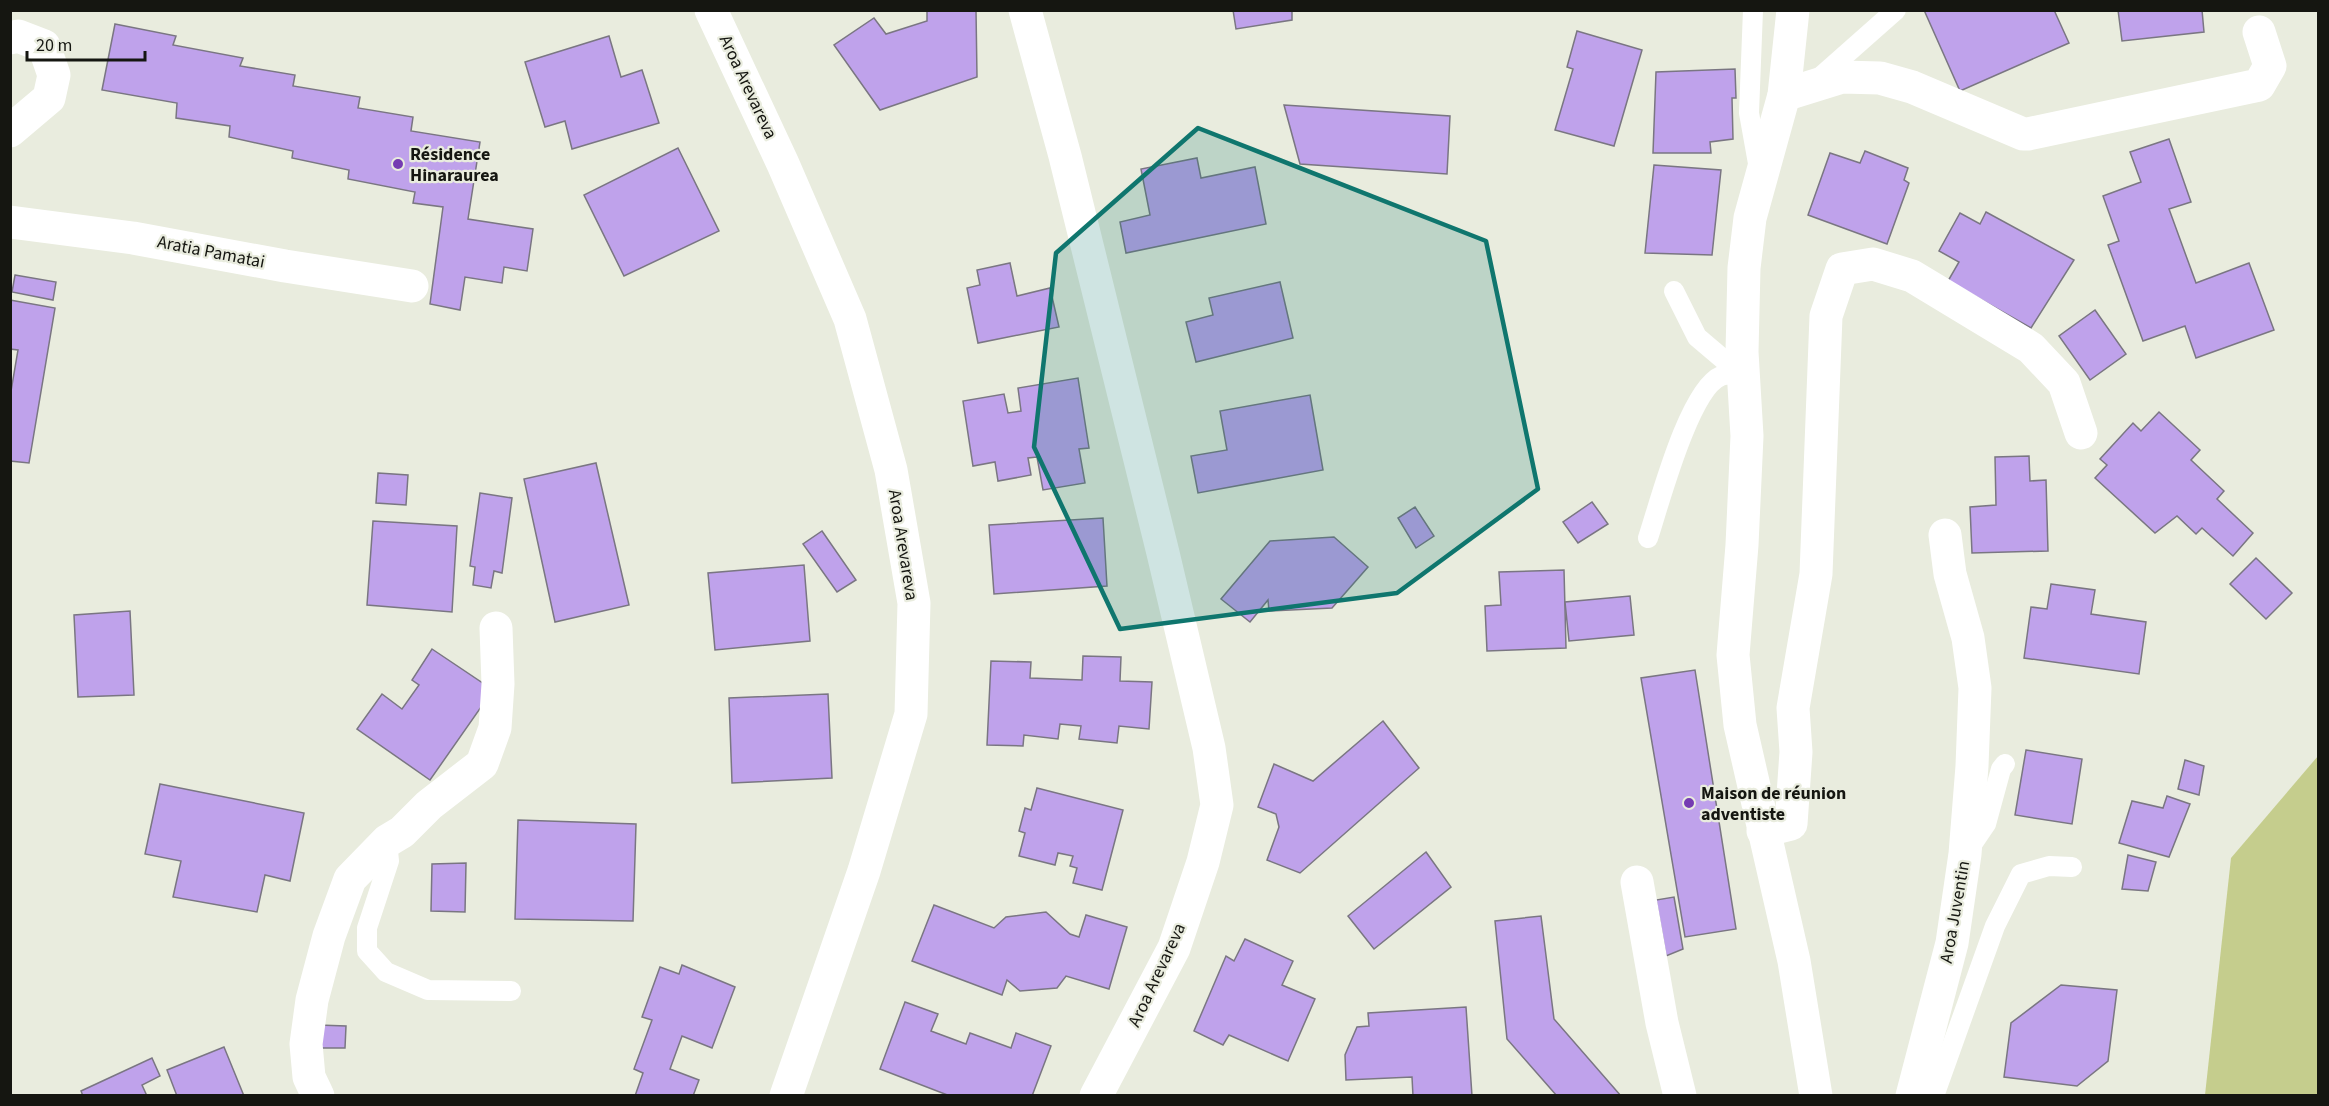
<svg xmlns="http://www.w3.org/2000/svg" width="2329" height="1106" font-family="'Source Sans 3',sans-serif">
<style>
.green{fill:#c5cd8d}
.building{fill:#bfa2eb;stroke:#7a7682;stroke-width:1.5}
.lines{fill:none;stroke-linecap:round;stroke-linejoin:round}
.lane{stroke:#fff;stroke-width:20}
.street{stroke:#fff;stroke-width:33}
.marked{fill:#0f766e;fill-opacity:0.2;stroke:#0f766e;stroke-width:4.5;stroke-linejoin:round}
.poi-dot{fill:#753cb2;stroke:#e9ecde;stroke-width:2}
.labels{text-anchor:middle;dominant-baseline:central;stroke-width:4.5;stroke-linejoin:round;paint-order:stroke}
.street-label{font-size:18px;fill:#151611;stroke:#e9ecde}
.poi-label{font-size:18px;font-weight:bold;fill:#151611;stroke:#e9ecde;text-anchor:start}
</style>
<rect width="100%" height="100%" fill="#e9ecde"/>
<polygon class="green" points="2318,756 2318,1095 2205,1095 2231,858"/>
<g class="building">
<polygon points="927,10 976,10 977,77 880,110 834,45 874,18 886,34 927,21"/>
<polygon points="1233,10 1292,10 1292,20 1236,29"/>
<polygon points="1924,10 2054,10 2069,43 1960,91"/>
<polygon points="2118,10 2202,10 2204,32 2122,41"/>
<polygon points="115,24 176,36 173,45 243,58 240,66 295,75 293,86 360,97 358,108 413,117 411,131 480,142 468,219 533,229 527,271 504,267 502,283 465,277 460,310 430,304 443,207 413,203 415,192 348,179 349,170 292,158 293,151 229,137 230,126 176,118 177,103 102,90"/>
<polygon points="1577,31 1642,50 1614,146 1555,130 1573,69 1567,67"/>
<polygon points="609,36 621,77 642,70 659,123 572,149 565,121 545,127 525,62"/>
<polygon points="1735,69 1736,98 1732,98 1733,139 1710,142 1711,153 1653,153 1656,72"/>
<polygon points="1284,105 1450,116 1447,174 1300,164"/>
<polygon points="2169,139 2191,202 2169,209 2196,283 2249,263 2274,330 2196,358 2185,326 2143,341 2108,245 2119,241 2103,196 2141,182 2130,152"/>
<polygon points="678,148 719,231 624,276 584,195"/>
<polygon points="1865,151 1908,168 1904,180 1909,183 1887,244 1808,215 1830,153 1860,163"/>
<polygon points="1197,158 1201,178 1255,167 1266,224 1126,253 1120,222 1150,215 1141,169"/>
<polygon points="1654,165 1721,170 1712,255 1645,253"/>
<polygon points="1986,212 2074,260 2031,328 1948,281 1959,262 1939,251 1960,213 1980,224"/>
<polygon points="1010,263 1017,296 1050,288 1059,327 978,343 967,288 980,285 977,270"/>
<polygon points="15,275 56,282 53,300 12,292"/>
<polygon points="1280,282 1293,338 1196,362 1186,322 1213,315 1209,298"/>
<polygon points="10,300 55,308 29,463 10,461 10,397 18,350 10,349"/>
<polygon points="2095,310 2126,354 2090,380 2059,336"/>
<polygon points="1078,378 1089,448 1079,449 1085,483 1043,490 1037,457 1028,458 1031,475 998,481 995,462 973,466 963,401 1004,394 1008,413 1021,411 1018,388"/>
<polygon points="1310,395 1323,470 1198,493 1191,456 1227,450 1220,411"/>
<polygon points="2159,412 2200,450 2191,460 2224,491 2217,499 2253,533 2233,556 2202,528 2196,534 2177,516 2155,533 2095,478 2107,465 2100,459 2133,423 2141,431"/>
<polygon points="2029,456 2030,481 2046,480 2048,551 1972,553 1970,507 1996,505 1995,457"/>
<polygon points="596,463 629,605 555,622 524,479"/>
<polygon points="378,473 408,475 406,505 376,503"/>
<polygon points="480,493 512,498 502,573 494,571 491,588 473,585 475,567 470,566"/>
<polygon points="1592,502 1608,524 1578,543 1563,522"/>
<polygon points="1415,507 1434,536 1416,548 1398,518"/>
<polygon points="1103,518 1107,586 994,594 989,525"/>
<polygon points="373,521 457,526 452,612 367,605"/>
<polygon points="822,531 856,580 837,592 803,544"/>
<polygon points="1334,537 1368,567 1332,608 1269,611 1268,600 1250,622 1221,599 1270,541"/>
<polygon points="2256,558 2292,593 2266,619 2230,584"/>
<polygon points="804,565 810,641 715,650 708,573"/>
<polygon points="1564,570 1566,648 1487,651 1485,606 1501,605 1499,572"/>
<polygon points="2051,584 2095,590 2091,614 2146,622 2139,674 2024,658 2031,607 2047,609"/>
<polygon points="1630,596 1634,635 1569,641 1565,602"/>
<polygon points="130,611 134,695 78,697 74,615"/>
<polygon points="432,649 493,690 430,780 357,729 382,694 402,709 419,685 412,680"/>
<polygon points="1083,656 1121,657 1120,681 1152,682 1149,729 1119,726 1117,743 1079,739 1081,726 1060,724 1058,739 1024,735 1023,746 987,745 991,661 1031,662 1030,678 1082,680"/>
<polygon points="1695,670 1736,929 1685,937 1641,678"/>
<polygon points="828,694 832,778 732,783 729,698"/>
<polygon points="1383,721 1419,768 1300,873 1267,860 1279,827 1276,814 1258,807 1274,764 1313,781"/>
<polygon points="2026,750 2082,759 2072,824 2015,815"/>
<polygon points="2185,760 2204,766 2199,795 2178,789"/>
<polygon points="160,784 304,813 290,881 265,875 257,912 173,897 181,861 145,854"/>
<polygon points="1037,788 1123,810 1102,890 1073,883 1077,868 1070,866 1073,856 1058,853 1055,865 1019,856 1025,833 1019,831 1025,808 1031,810"/>
<polygon points="2167,796 2190,804 2169,857 2119,843 2132,801 2163,808"/>
<polygon points="518,820 636,824 633,921 515,919"/>
<polygon points="1426,852 1451,887 1374,949 1348,916"/>
<polygon points="2128,855 2156,862 2148,891 2122,889"/>
<polygon points="466,863 465,912 431,911 432,864"/>
<polygon points="1674,897 1683,949 1666,956 1656,900"/>
<polygon points="934,905 994,928 1006,917 1046,912 1070,934 1079,937 1086,915 1127,927 1109,989 1066,976 1057,988 1020,991 1007,980 1002,995 912,961"/>
<polygon points="1541,916 1554,1019 1621,1096 1557,1096 1507,1039 1495,921"/>
<polygon points="1245,939 1293,961 1282,985 1315,999 1288,1061 1229,1035 1223,1045 1194,1031 1226,956 1234,961"/>
<polygon points="682,965 735,987 712,1048 682,1036 670,1069 699,1080 693,1096 635,1096 643,1073 634,1069 652,1020 642,1017 660,967 679,974"/>
<polygon points="2061,985 2117,990 2108,1061 2077,1086 2004,1077 2011,1023"/>
<polygon points="905,1002 938,1014 931,1031 966,1044 970,1033 1011,1048 1016,1033 1051,1046 1032,1096 950,1096 880,1069"/>
<polygon points="1466,1007 1472,1096 1413,1096 1412,1077 1346,1080 1345,1055 1357,1027 1369,1026 1368,1013"/>
<polygon points="318,1025 346,1026 345,1048 318,1048"/>
<polygon points="224,1047 244,1096 177,1096 167,1070"/>
<polygon points="152,1058 160,1076 142,1085 147,1096 83,1096 81,1091"/>
</g>
<g class="lines">
<g class="lane">
<polyline points="1753,10 1749,113 1759,169"/>
<polyline points="1818,79 1896,10"/>
<polyline points="1674,291 1697,337 1743,376"/>
<path d="M1648,538C1659,505 1689,389 1721,376C1726,374 1734,374 1740,374"/>
<polyline points="387,841 389,861 367,928 367,951 386,972 428,990 511,991"/>
<polyline points="1969,849 1986,824 2001,769 2005,764"/>
<polyline points="1934,1096 1995,926 2021,874 2049,866 2072,867"/>
</g>
<g class="street">
<polyline points="711,10 783,164 850,319 891,470 914,603 911,714 864,871 786,1096"/>
<polyline points="1025,10 1065,156 1163,553 1209,748 1217,805 1203,862 1174,948 1096,1096"/>
<polyline points="1793,10 1784,95 1750,218 1744,268 1742,352 1747,436 1742,545 1733,655 1740,725 1794,961 1816,1096"/>
<polyline points="10,38 18,36 44,46 54,75 49,98 10,131"/>
<polyline points="1784,95 1842,77 1880,78 1912,87 2023,134 2028,134 2259,85 2270,66 2259,32"/>
<polyline points="10,222 133,238 285,266 412,286"/>
<polyline points="1763,831 1791,824 1796,752 1793,708 1816,574 1826,316 1842,269 1873,264 1912,276 2031,348 2064,383 2081,433"/>
<polyline points="1637,882 1662,1023 1680,1096"/>
<polyline points="318,1096 309,1077 306,1044 312,1000 329,936 350,879 387,841 402,832 429,805 482,764 495,728 498,684 496,628"/>
<polyline points="1912,1096 1952,943 1965,854 1972,766 1975,688 1968,638 1950,574 1945,535"/>
</g>
</g>
<path class="marked" d="M1198,128L1486,241L1538,489L1397,593L1120,629L1034,447L1056,253Z"/>
<g class="poi-dot">
<circle cx="398" cy="164" r="6"/>
<circle cx="1689" cy="803" r="6"/>
</g>
<g class="labels">
<g class="street-label">
<text transform="translate(748 87) rotate(65)">Aroa Arevareva</text>
<text transform="translate(211 252) rotate(11)">Aratia Pamatai</text>
<text transform="translate(903 545) rotate(81)">Aroa Arevareva</text>
<text transform="translate(1955 912) rotate(-80)">Aroa Juventin</text>
<text transform="translate(1157 975) rotate(-65)">Aroa Arevareva</text>
</g>
<g class="poi-label">
<text x="410" y="154">Résidence<tspan x="410" dy="21">Hinaraurea</tspan></text>
<text x="1701" y="793">Maison de réunion<tspan x="1701" dy="21">adventiste</tspan></text>
</g>
</g>
<rect width="2329" height="1106" fill="none" stroke="#151611" stroke-width="24"/>
<path d="M27 51v9h118v-9" fill="none" stroke="#151611" stroke-width="3"/>
<text x="36" y="51" font-size="18" fill="#151611" stroke="#e9ecde" stroke-width="4.5" paint-order="stroke">20 m</text>
</svg>
